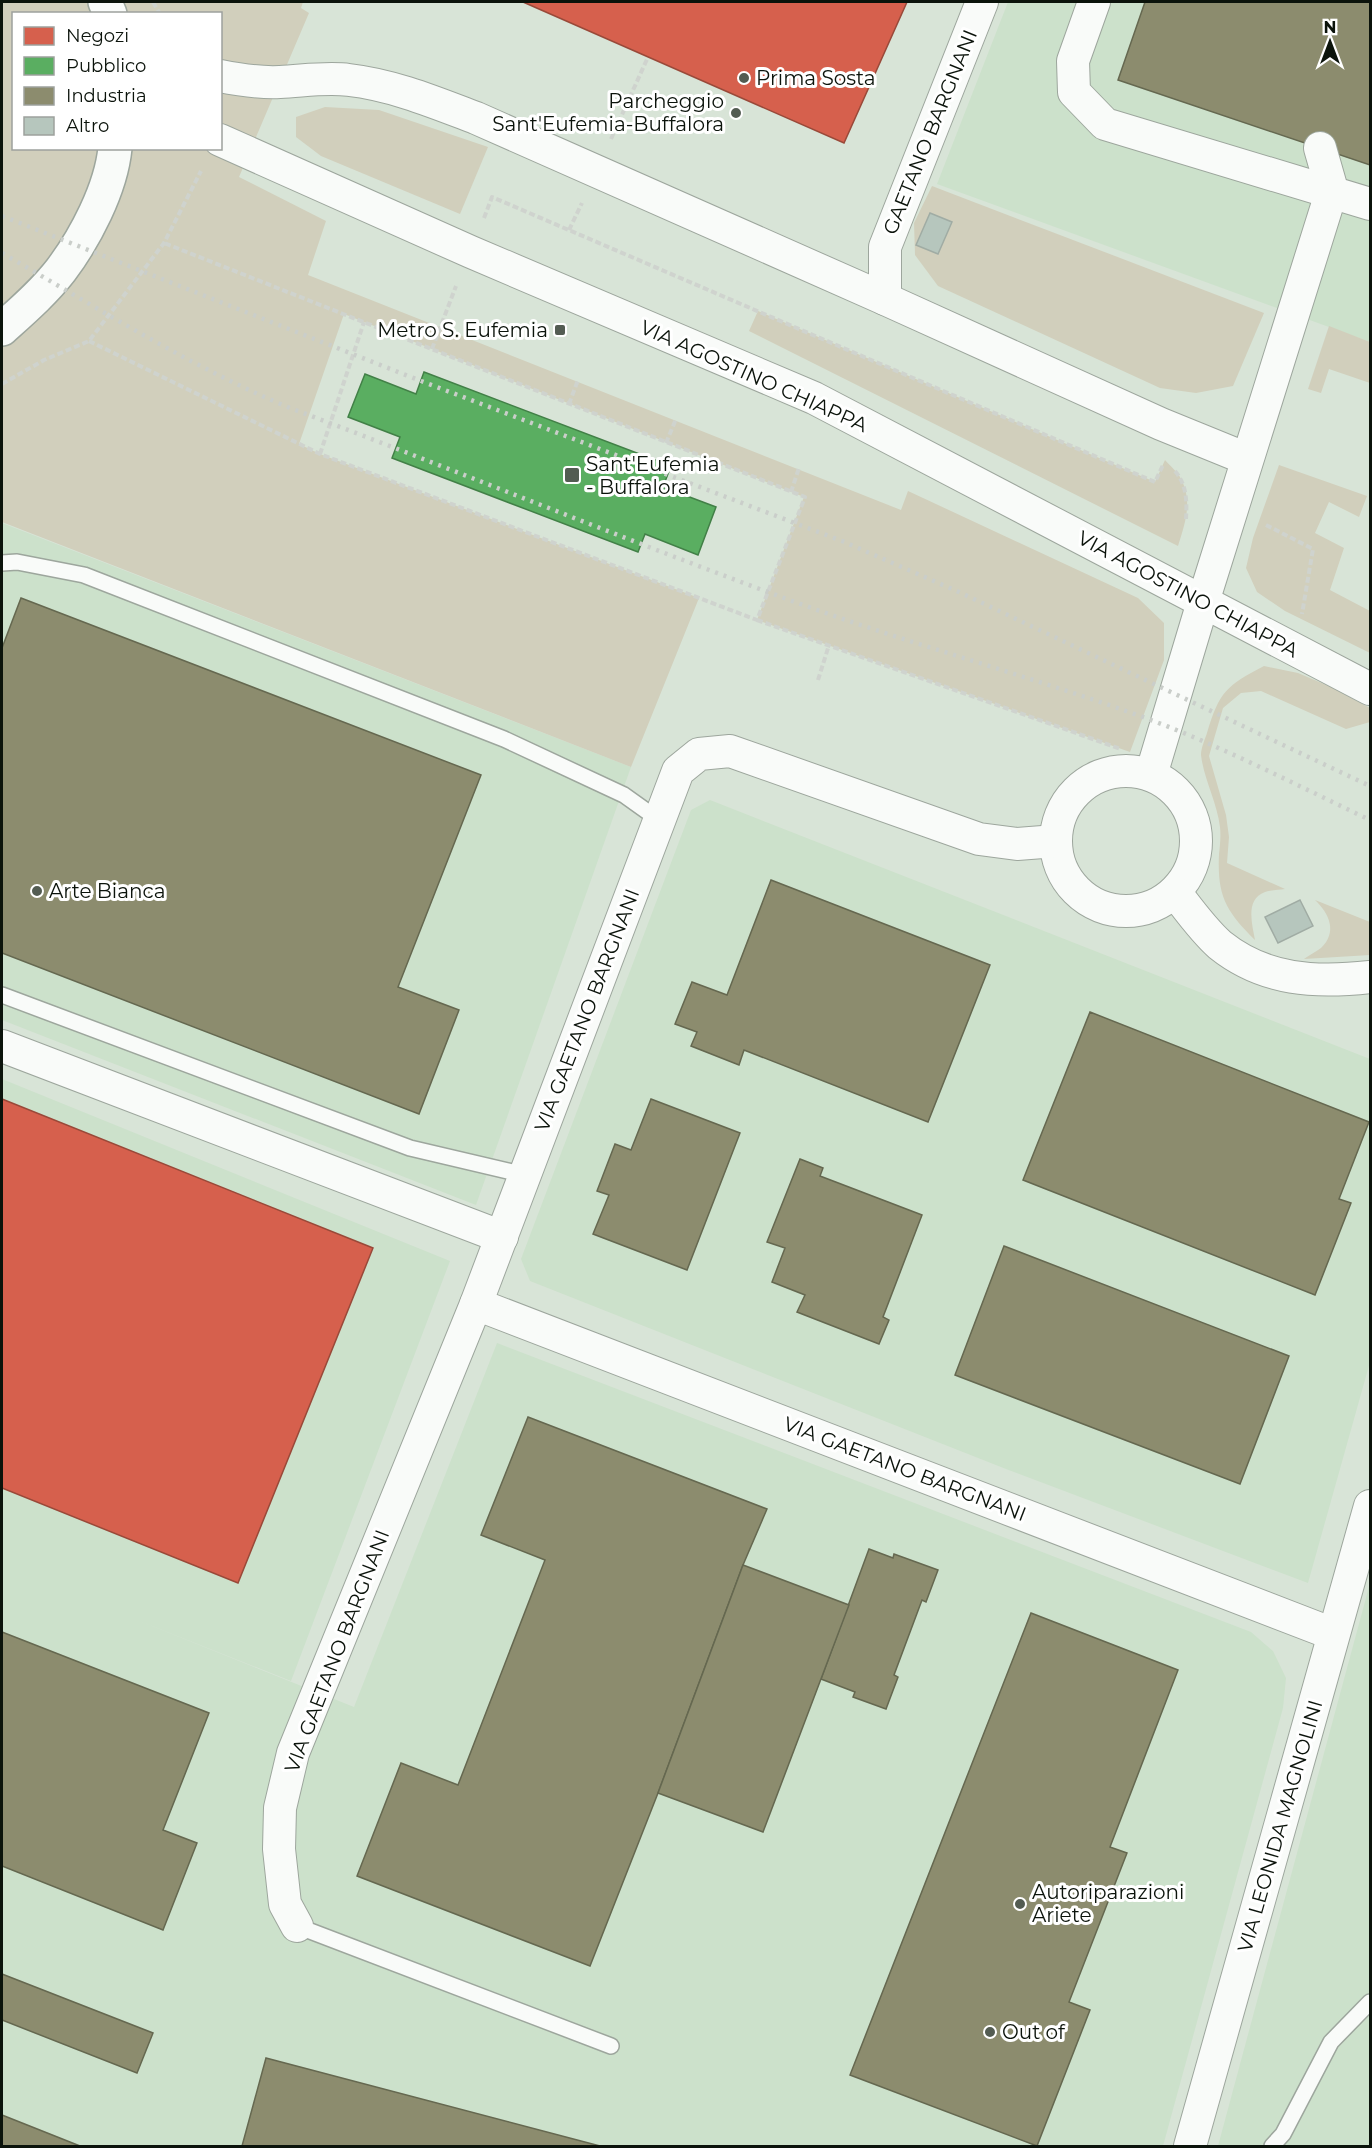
<svg xmlns="http://www.w3.org/2000/svg" width="1372" height="2148" font-family="Montserrat,sans-serif">
<style>
.built{fill:#cce1cb}
.green{fill:#d1cfbc;fill-rule:evenodd}
.shops{fill:#d6604d;stroke:#994939;stroke-width:1.5}
.public{fill:#5aae61;stroke:#428047;stroke-width:1.5}
.industry{fill:#8c8c6e;stroke:#656850;stroke-width:1.5}
.building{fill:#b6c6bd;stroke:#a0aca4;stroke-width:1.5}
.lines{fill:none;stroke-linecap:round;stroke-linejoin:round}
.lane-casing{stroke:#9da69d;stroke-width:18}
.street-casing{stroke:#9da69d;stroke-width:34}
.secondary-casing{stroke:#9da69d;stroke-width:36}
.path{stroke:#cfd3ce;stroke-width:4;stroke-dasharray:6 3;stroke-linecap:butt}
.lane{stroke:#f9fbf9;stroke-width:15}
.street{stroke:#f9fbf9;stroke-width:32}
.secondary{stroke:#f9fbf9;stroke-width:33}
.rail{stroke:#caceca;stroke-width:4.5;stroke-dasharray:3 6;stroke-linecap:butt}
.poi-dot{fill:#535c52;stroke:#fff;stroke-width:2}
.labels{text-anchor:middle;dominant-baseline:central;stroke-width:6;stroke-linejoin:round;paint-order:stroke}
.poi-label{font-size:20px;fill:#0b130b;stroke:#fff;text-anchor:start}
.street-label{font-size:20px;fill:#0b130b;stroke:#fff}
</style>
<rect width="100%" height="100%" fill="#d8e4d7"/>
<g class="built">
<polygon points="1008,2 1370,2 1370,342 937,184"/>
<polygon points="2,523 631,767 476,1205 2,1020"/>
<polygon points="710,800 1370,1059 1370,1362 1308,1583 1006,1469 530,1281 521,1259 691,810"/>
<polygon points="2,1079 450,1261 291,1681 137,1620 354,1707 497,1343 1251,1632 1273,1651 1286,1678 1283,1708 1163,2146 2,2146"/>
<polygon points="1370,1583 1370,2146 1218,2146 1250,2027"/>
</g>
<g class="green">
<path d="M2,2H303L301,8L309,13L239,177L326,221L308,275L901,510L908,491L1138,598L1164,623V660L1130,752L757,620L804,497L344,314L299,444L320,454L699,598L631,767L2,522ZM14,14H220V148H14Z"/>
<polygon points="325,107 379,110 488,147 460,214 321,156 296,137 296,117"/>
<polygon points="932,186 1264,313 1233,386 1196,393 1160,388 938,286 915,255 914,223"/>
<path d="M758,311L1155,482L1165,460C1170,466 1178,472 1181,479C1193,501 1185,524 1178,546L749,331Z"/>
<polygon points="1329,326 1370,342 1370,383 1329,369 1321,393 1308,389"/>
<polygon points="1279,465 1367,496 1359,517 1329,502 1315,533 1344,548 1330,590 1370,611 1370,653 1285,611 1257,592 1246,568 1253,538"/>
<path d="M1264,666L1298,673L1331,687L1370,708V722L1346,729L1261,691L1241,693L1223,708L1209,756L1226,815L1229,837L1227,863L1285,889C1279,890 1271,890 1265,892C1245,899 1252,924 1255,940C1226,911 1217,896 1219,854C1220,845 1221,836 1220,827C1217,802 1204,780 1201,755C1201,748 1205,739 1207,733C1219,692 1227,685 1264,666Z"/>
<path d="M1315,900L1370,922V955L1304,959C1309,955 1316,952 1321,948C1338,932 1329,913 1315,900Z"/>
</g>
<g class="shops">
<polygon points="523,2 907,2 844,143"/>
<polygon points="2,1099 373,1248 238,1583 2,1488"/>
</g>
<polygon class="public" points="424,372 671,466 663,487 716,507 698,555 645,534 638,552 392,458 400,437 348,417 365,374 416,394"/>
<g class="industry">
<polygon points="1145,2 1370,2 1370,165 1118,80"/>
<polygon points="21,598 481,775 398,987 459,1010 419,1114 2,953 2,648"/>
<polygon points="771,880 990,965 928,1122 744,1050 739,1065 691,1046 697,1032 675,1024 692,982 727,995"/>
<polygon points="1090,1012 1369,1122 1339,1199 1351,1203 1315,1295 1023,1180"/>
<polygon points="651,1099 740,1133 687,1270 593,1234 609,1195 597,1191 615,1144 631,1150"/>
<polygon points="800,1159 823,1168 820,1176 922,1215 883,1317 889,1320 879,1344 797,1312 805,1295 772,1282 785,1248 767,1242"/>
<polygon points="1004,1246 1289,1356 1240,1484 955,1375"/>
<polygon points="528,1417 767,1509 743,1565 658,1793 590,1966 357,1876 401,1763 458,1785 545,1560 481,1535"/>
<polygon points="869,1549 893,1558 894,1554 938,1570 926,1602 922,1600 894,1675 898,1677 886,1709 853,1697 855,1692 821,1679"/>
<polygon points="743,1565 849,1605 763,1832 658,1793"/>
<polygon points="1031,1613 1178,1670 1110,1847 1127,1853 1069,2002 1090,2010 1037,2146 850,2075"/>
<polygon points="2,1632 209,1713 163,1830 197,1843 163,1930 2,1866"/>
<polygon points="2,1974 153,2033 137,2073 2,2020"/>
<polygon points="266,2058 600,2146 242,2146"/>
<polygon points="2,2115 80,2146 2,2146"/>
</g>
<g class="building">
<polygon points="930,213 952,222 938,254 916,245"/>
<polygon points="1300,900 1313,926 1278,943 1265,917"/>
</g>
<g class="lines">
<defs>
<g id="lane">
<polyline points="2,563 17,562 84,575 504,739 624,795 659,820"/>
<polyline points="2,995 410,1148 525,1175"/>
<polyline points="297,1926 611,2046"/>
<polyline points="1272,2146 1283,2134 1331,2042 1370,2002"/>
</g>
<g id="street">
<polyline points="1094,2 1073,61 1074,92 1105,124 1370,204"/>
<path d="M220,76C240,80 260,83 280,82C303,81 326,77 349,80C393,85 434,102 476,118L885,299L1161,424L1247,459"/>
<polyline points="220,140 471,252 814,398 1370,689"/>
<polyline points="885,299 885,247 982,2"/>
<circle cx="1126" cy="841" r="70"/>
<polyline points="1151,775 1203,602 1332,190 1320,148"/>
<path d="M1175,892C1189,910 1203,930 1220,945C1265,981 1316,983 1370,977"/>
<polyline points="2,1046 502,1237"/>
<polyline points="476,1304 1333,1634"/>
<polyline points="297,1926 285,1904 279,1849 280,1808 293,1753 476,1304 678,771 699,754 730,751 979,839 1017,844 1056,841"/>
<polyline points="1190,2146 1370,1506"/>
</g>
<g id="secondary">
<polyline points="105,2 110,14"/>
<path d="M2,329C22,311 44,292 61,270C85,238 111,189 115,148"/>
</g>
</defs>
<use href="#lane" class="lane-casing"/>
<use href="#street" class="street-casing"/>
<use href="#secondary" class="secondary-casing"/>
<g class="path">
<polyline points="153,2 160,14"/>
<polyline points="611,139 648,57"/>
<polyline points="484,218 492,197 1155,482 1163,465"/>
<polyline points="569,230 582,203"/>
<polyline points="89,341 320,454 757,620 805,497 164,243"/>
<polyline points="432,349 456,286"/>
<polyline points="2,384 44,360 89,341 164,243 201,171"/>
<polyline points="569,404 578,380"/>
<polyline points="666,443 676,419"/>
<polyline points="320,454 364,322"/>
<path d="M1175,471C1187,485 1187,502 1186,519"/>
<polyline points="791,492 799,468"/>
<polyline points="1266,525 1313,549 1302,614"/>
<polyline points="757,620 1121,749"/>
<polyline points="818,680 829,645"/>
</g>
<use href="#lane" class="lane"/>
<use href="#street" class="street"/>
<use href="#secondary" class="secondary"/>
<g class="rail">
<polyline points="2,216 421,381 842,541 959,592 1370,786"/>
<path d="M2,253C96,307 189,366 290,408C466,474 640,546 817,610C919,646 1024,675 1126,711C1210,740 1290,782 1370,820"/>
</g>
</g>
<g class="poi-dot">
<circle cx="744" cy="78" r="6"/>
<circle cx="736" cy="113" r="6"/>
<rect x="554" y="324" width="12" height="12" rx="3"/>
<rect x="564" y="467" width="16" height="16" rx="3"/>
<circle cx="37" cy="891" r="6"/>
<circle cx="1020" cy="1904" r="6"/>
<circle cx="990" cy="2032" r="6"/>
</g>
<g class="labels">
<g class="poi-label">
<text x="756" y="78">Prima Sosta</text>
<text x="724" y="101" text-anchor="end">Parcheggio<tspan x="724" dy="23">Sant'Eufemia-Buffalora</tspan></text>
<text x="548" y="330" text-anchor="end">Metro S. Eufemia</text>
<text x="586" y="464">Sant'Eufemia<tspan x="586" dy="23">- Buffalora</tspan></text>
<text x="49" y="891">Arte Bianca</text>
<text x="1032" y="1892">Autoriparazioni<tspan x="1032" dy="23">Ariete</tspan></text>
<text x="1002" y="2032">Out of</text>
</g>
<g class="street-label">
<text transform="translate(930 132) rotate(-68)">GAETANO BARGNANI</text>
<text transform="translate(754 376) rotate(24)">VIA AGOSTINO CHIAPPA</text>
<text transform="translate(1188 594) rotate(28)">VIA AGOSTINO CHIAPPA</text>
<text transform="translate(587 1010) rotate(-69)">VIA GAETANO BARGNANI</text>
<text transform="translate(905 1469) rotate(21)">VIA GAETANO BARGNANI</text>
<text transform="translate(337 1651) rotate(-69)">VIA GAETANO BARGNANI</text>
<text transform="translate(1280 1826) rotate(-74)">VIA LEONIDA MAGNOLINI</text>
</g>
</g>
<rect width="1372" height="2148" fill="none" stroke="#0b130b" stroke-width="6"/>
<rect x="12" y="12" width="210" height="138" fill="#ffffff" stroke="#9da19d" stroke-width="1.5"/>
<rect x="24" y="27" width="30" height="18" fill="#d6604d" stroke="#9da19d" stroke-width="1.5"/>
<text x="66" y="42" font-size="18" fill="#0b130b">Negozi</text>
<rect x="24" y="57" width="30" height="18" fill="#5aae61" stroke="#9da19d" stroke-width="1.5"/>
<text x="66" y="72" font-size="18" fill="#0b130b">Pubblico</text>
<rect x="24" y="87" width="30" height="18" fill="#8c8c6e" stroke="#9da19d" stroke-width="1.5"/>
<text x="66" y="102" font-size="18" fill="#0b130b">Industria</text>
<rect x="24" y="117" width="30" height="18" fill="#b6c6bd" stroke="#9da19d" stroke-width="1.5"/>
<text x="66" y="132" font-size="18" fill="#0b130b">Altro</text>
<g transform="translate(1330 42)" stroke="#ffffff" stroke-width="4.5" paint-order="stroke">
<path d="M0-4.5L10 22L0 15L-10 22Z" fill="#0b130b"/>
<text y="-9" font-size="16" font-weight="bold" text-anchor="middle" fill="#0b130b">N</text>
</g>
</svg>
